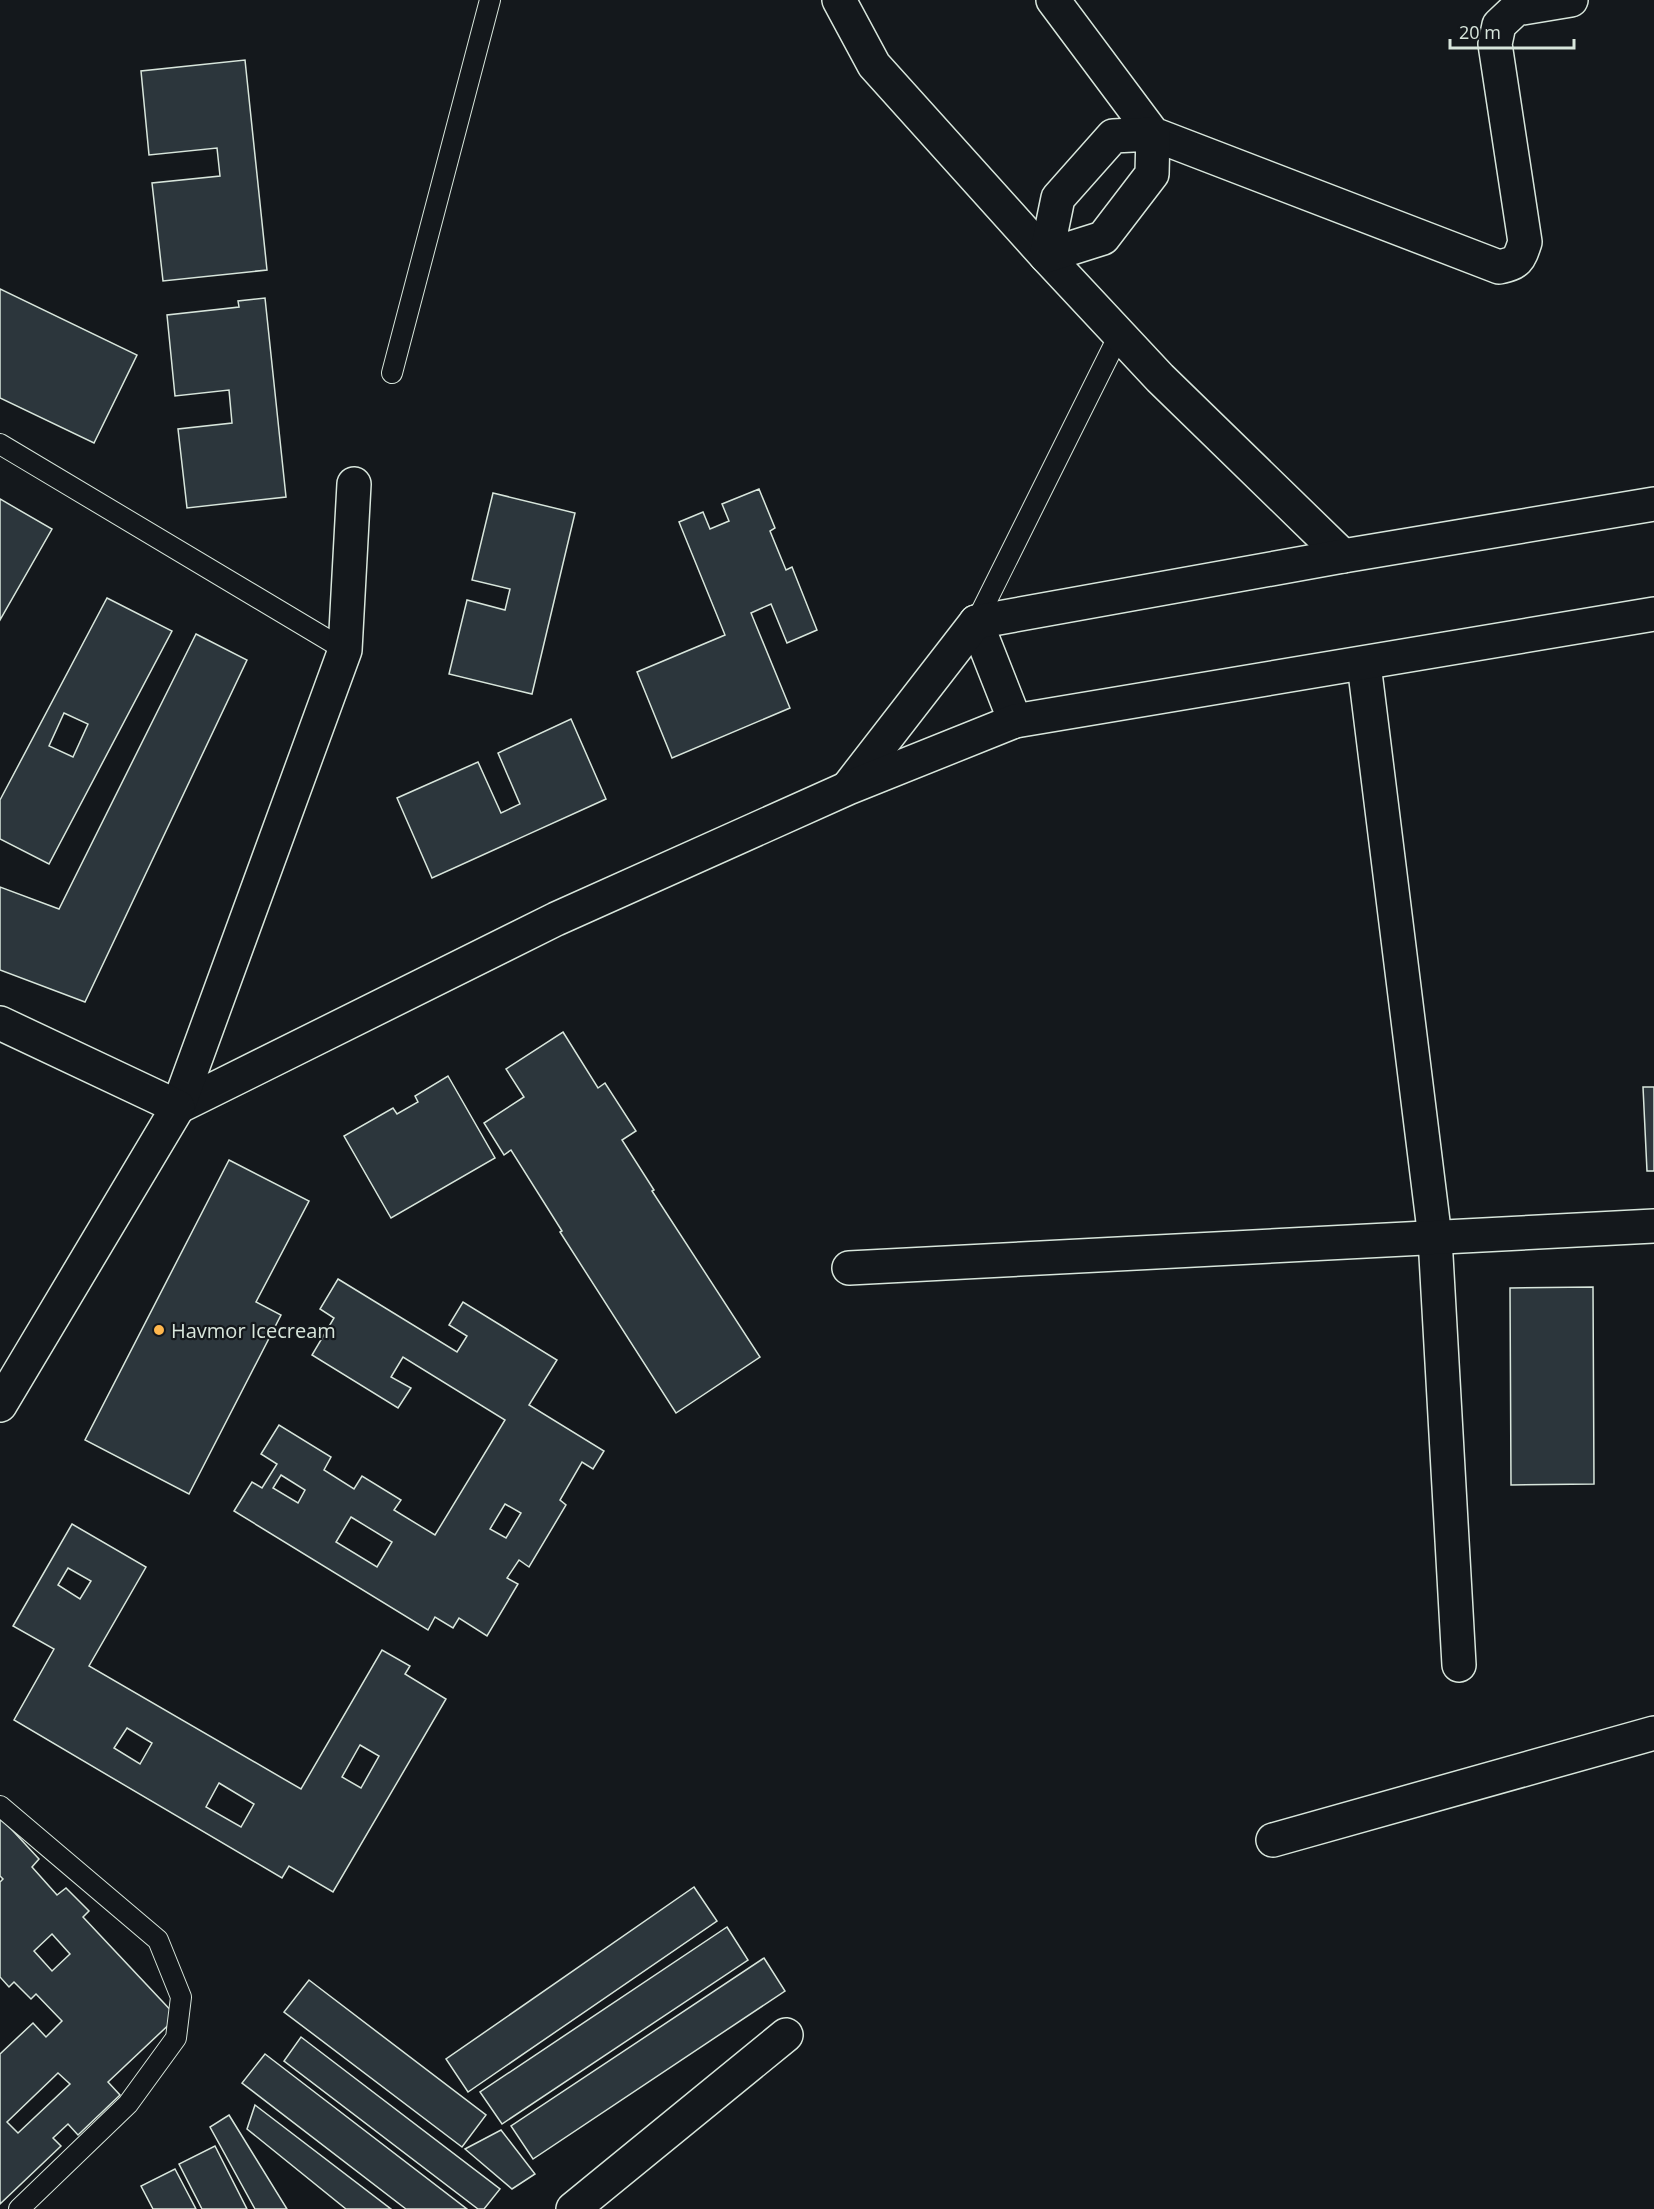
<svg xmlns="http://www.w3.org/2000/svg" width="1654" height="2209" font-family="'Open Sans',sans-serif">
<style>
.building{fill:#2c363c;stroke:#d8e6dc;stroke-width:1.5;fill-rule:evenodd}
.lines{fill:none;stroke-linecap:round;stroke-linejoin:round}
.service-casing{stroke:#d8e6dc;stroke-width:22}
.minor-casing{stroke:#d8e6dc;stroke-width:36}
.tertiary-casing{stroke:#d8e6dc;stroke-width:36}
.service{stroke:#14181c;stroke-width:20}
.minor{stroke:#14181c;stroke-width:33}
.tertiary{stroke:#14181c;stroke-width:33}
.poi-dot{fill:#ffb74d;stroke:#14181c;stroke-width:2}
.labels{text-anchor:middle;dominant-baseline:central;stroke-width:4.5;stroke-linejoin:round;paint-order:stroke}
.poi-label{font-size:20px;fill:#d8e6dc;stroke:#14181c;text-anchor:start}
</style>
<rect width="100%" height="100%" fill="#14181c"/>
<g class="building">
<polygon points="245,60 267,270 163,281 152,183 220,176 217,148 149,155 141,71"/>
<polygon points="0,289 137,355 94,443 0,398"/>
<polygon points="265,298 286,497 187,508 178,429 232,423 229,390 175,396 167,315 239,307 238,301"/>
<polygon points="759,489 775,528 770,531 786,570 792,567 817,630 787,643 771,604 751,613 790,708 672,758 637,672 725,635 679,522 703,512 710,529 729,521 722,504"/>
<polygon points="493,493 575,513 532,694 449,674 467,600 505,610 510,589 472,580"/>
<polygon points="0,499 52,529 0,620"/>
<path d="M107,598L172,631L49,864L0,839V800ZM64,713L88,724L73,757L49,746Z"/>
<polygon points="196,634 247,660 85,1002 0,970 0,887 59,909"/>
<polygon points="571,719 606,799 432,878 397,798 478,762 501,813 520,804 498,753"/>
<polygon points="563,1032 598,1088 605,1083 636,1131 622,1140 654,1190 652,1191 760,1357 676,1413 560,1232 562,1231 511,1150 504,1155 484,1123 524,1097 506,1069"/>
<polygon points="448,1076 495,1158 391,1218 344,1136 393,1108 397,1114 418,1102 415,1096"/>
<polygon points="1643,1087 1654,1087 1654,1171 1647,1171"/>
<polygon points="229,1160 309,1201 256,1302 281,1315 189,1494 85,1440"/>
<path d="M338,1279L457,1352L467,1336L449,1325L463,1302L557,1360L529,1405L604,1451L593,1469L582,1462L560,1500L566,1505L529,1567L519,1560L507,1578L518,1584L487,1636L459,1618L453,1628L435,1617L428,1630L234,1511L252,1482L262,1488L277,1464L261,1454L279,1425L331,1457L324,1470L354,1489L362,1476L401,1500L394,1510L435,1535L505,1420L403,1357L391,1377L411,1388L398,1408L312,1355L334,1318L320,1309ZM281,1475L305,1490L298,1503L273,1488ZM505,1504L521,1513L506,1538L490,1529ZM351,1517L392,1542L377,1567L336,1542Z"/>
<polygon points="1593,1287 1594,1484 1511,1485 1510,1288"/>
<path d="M72,1524L146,1567L89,1666L301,1789L382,1650L410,1666L405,1674L446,1699L333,1892L289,1866L282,1878L14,1720L54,1649L13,1626ZM68,1568L91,1581L80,1599L58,1585ZM127,1728L152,1743L140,1764L114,1748ZM360,1745L379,1756L361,1788L342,1777ZM219,1783L254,1804L241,1827L206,1807Z"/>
<path d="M0,1817L39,1859L32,1867L57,1895L66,1888L89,1911L83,1917L177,2017L108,2082L120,2095L78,2135L68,2124L53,2138L61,2146L0,2204V2054L33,2023L46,2037L62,2021L36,1994L31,1999L14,1982L9,1987L0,1977V1882L3,1879L0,1876ZM52,1934L70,1954L52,1971L34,1951ZM58,2073L70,2084L18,2133L7,2122Z"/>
<polygon points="694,1887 717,1921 468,2092 446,2059"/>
<polygon points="727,1927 748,1960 502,2124 480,2092"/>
<polygon points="764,1958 785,1991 533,2159 511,2126"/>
<polygon points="309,1980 486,2115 462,2147 284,2012"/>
<polygon points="301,2037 500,2189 484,2209 478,2209 284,2061"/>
<polygon points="265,2054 467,2209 406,2209 242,2083"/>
<polygon points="255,2105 391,2209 346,2209 247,2129"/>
<polygon points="229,2115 287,2209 255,2209 210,2127"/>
<polygon points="501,2130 535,2174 512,2189 465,2149"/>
<polygon points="215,2146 247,2209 202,2209 179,2164"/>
<polygon points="175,2169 196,2209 153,2209 141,2186"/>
</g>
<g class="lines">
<defs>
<g id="service">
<polyline points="392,373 490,0"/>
<polyline points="0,444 345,650"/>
<polyline points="976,622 1119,335"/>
<polyline points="0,1806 158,1940 181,1997 176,2038 128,2104 19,2209"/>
</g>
<g id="minor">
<polyline points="839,0 874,65 1046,256 1160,378 1343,556"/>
<path d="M1053,0L1153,134L1499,267C1518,263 1519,260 1525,242L1495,44L1499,25L1516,9L1571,0"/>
<polygon points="1153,134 1152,174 1103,238 1046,256 1058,198 1113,136"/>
<polyline points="976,622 1015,721"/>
<polyline points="1364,664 1435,1238 1459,1665"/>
<polyline points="849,786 976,622 1343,556 1654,504"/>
<polyline points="178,1107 556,919 848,788 1015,721 1654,614"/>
<polyline points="178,1107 345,650 354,484"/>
<polyline points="849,1268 1654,1226"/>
<polyline points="1273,1840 1654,1733"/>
<polyline points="573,2209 786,2035"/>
</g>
<polyline id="tertiary" points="0,1023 178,1107 0,1405"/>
</defs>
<use href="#service" class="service-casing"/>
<use href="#minor" class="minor-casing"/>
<use href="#tertiary" class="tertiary-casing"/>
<use href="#service" class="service"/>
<use href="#minor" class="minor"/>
<use href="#tertiary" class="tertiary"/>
</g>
<circle class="poi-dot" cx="159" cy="1330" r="6"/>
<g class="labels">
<g class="poi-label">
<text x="171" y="1330">Havmor Icecream</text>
</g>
</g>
<path d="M1450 39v9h124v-9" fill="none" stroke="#d8e6dc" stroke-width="3"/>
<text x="1459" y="39" font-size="18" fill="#d8e6dc" stroke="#14181c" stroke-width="4.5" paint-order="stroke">20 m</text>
</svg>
